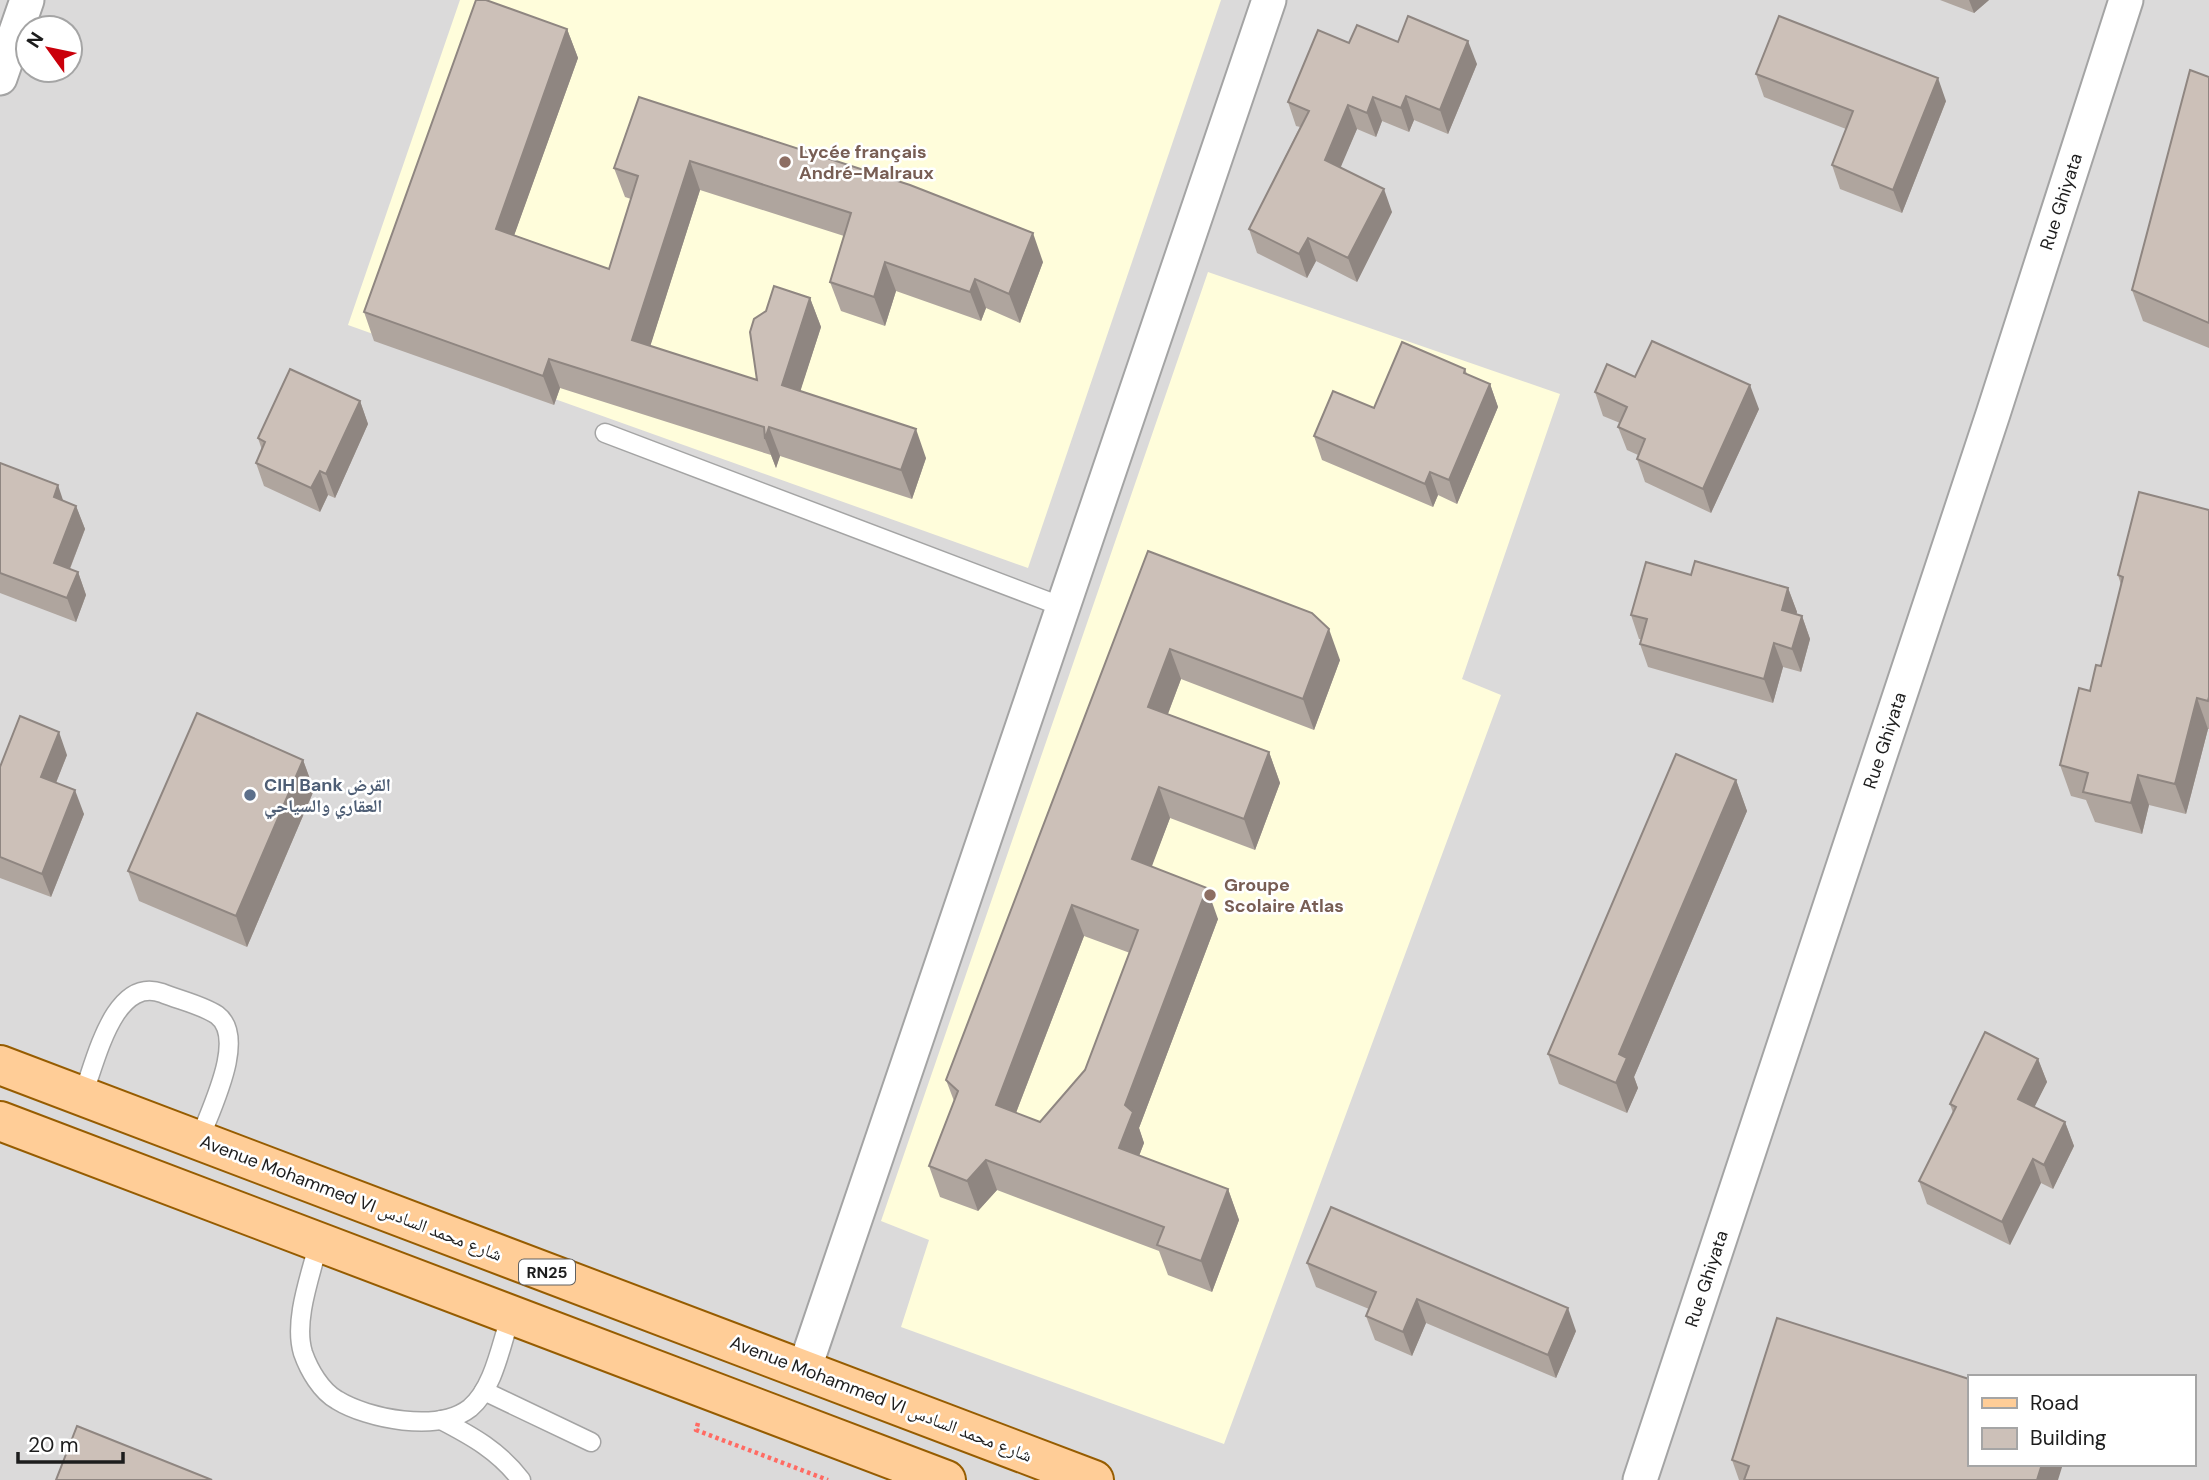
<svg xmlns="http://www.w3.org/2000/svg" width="2209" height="1480" font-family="'DM Sans','Noto Naskh Arabic',sans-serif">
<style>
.residential{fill:#dbdada;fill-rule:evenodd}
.education{fill:#fffddb}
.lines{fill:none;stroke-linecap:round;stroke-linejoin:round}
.lane-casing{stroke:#a4a4a4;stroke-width:21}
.street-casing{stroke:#a4a4a4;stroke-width:37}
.primary-casing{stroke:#965c00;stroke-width:42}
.path{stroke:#ff6b63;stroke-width:4.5;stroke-dasharray:3.5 3.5;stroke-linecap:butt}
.lane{stroke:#fff;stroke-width:18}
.street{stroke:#fff;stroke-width:33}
.primary{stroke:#ffcd97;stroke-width:38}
.wall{fill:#afa59e;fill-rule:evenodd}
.shaded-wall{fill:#8f8681}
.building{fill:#ccc0b8;stroke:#8f8681;stroke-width:2;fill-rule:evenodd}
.education-dot{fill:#8d6e63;stroke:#fff;stroke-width:2.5}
.service-dot{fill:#5c6f8a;stroke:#fff;stroke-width:2.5}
.labels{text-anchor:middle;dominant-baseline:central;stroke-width:5;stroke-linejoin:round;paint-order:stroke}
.shield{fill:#fff;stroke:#616161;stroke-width:2}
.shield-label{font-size:16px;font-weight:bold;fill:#1d1d1d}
.education-label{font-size:18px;font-weight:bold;fill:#785e54;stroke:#fff;text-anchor:start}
.street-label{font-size:18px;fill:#1d1d1d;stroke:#fff}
.service-label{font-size:18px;font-weight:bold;fill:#4e5e75;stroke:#fff;text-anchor:start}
</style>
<rect width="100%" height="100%" fill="#efeae2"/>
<path class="residential" d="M0,0H2209V1480H0ZM28,28H70V70H28ZM1969,1377H2193V1464H1969Z"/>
<g class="education">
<polygon points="460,0 1221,0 1028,568 348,325"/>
<polygon points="1208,272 1560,394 1462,679 1501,695 1224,1444 901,1327 929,1240 881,1221"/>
</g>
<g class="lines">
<defs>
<g id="lane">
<polyline points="605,433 1063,607"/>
<path d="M82,1097C96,1062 113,976 162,993C179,1000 202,1005 217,1015C248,1038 209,1112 199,1141"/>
<path d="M319,1242C311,1274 293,1321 303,1353C309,1370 321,1391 337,1400C368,1419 438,1433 470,1408C494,1388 501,1344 511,1315"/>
<polyline points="484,1391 591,1442"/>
<path d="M441,1420C472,1436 499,1451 521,1480"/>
</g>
<g id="street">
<polyline points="0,78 27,0"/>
<polyline points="804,1370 1269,0"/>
<path id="s1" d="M1640,1480L1993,414L2126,0"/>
</g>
<g id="primary">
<polyline points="0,1065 1094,1480"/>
<polyline points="0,1121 946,1480"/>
</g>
</defs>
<use href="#lane" class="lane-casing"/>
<use href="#street" class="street-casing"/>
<use href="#primary" class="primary-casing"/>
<polyline class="path" points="698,1423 696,1430 828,1480"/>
<use href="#lane" class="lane"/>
<use href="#street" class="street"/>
<use href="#primary" class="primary"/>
</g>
<g class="wall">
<polygon points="1940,0 1989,0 1974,13"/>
<polygon points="567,29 578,58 514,235 609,269 631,199 625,197 614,168 639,97 1043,262 1020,323 986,308 981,321 896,291 885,326 841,311 830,282 844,236 700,190 650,346 757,380 810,298 821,327 800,391 926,458 912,499 780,456 776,468 771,455 560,388 554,405 374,341 364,312"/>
<polygon points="1398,42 1477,64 1448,134 1414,120 1409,132 1382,121 1376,137 1357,129 1340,167 1392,212 1357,282 1316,261 1307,278 1257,253 1249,229 1300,127 1296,126 1288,102 1349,43"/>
<polygon points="1756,74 1946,101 1902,213 1840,189 1832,165 1846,129 1764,97"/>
<polygon points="2209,77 2209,348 2143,321 2132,290"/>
<polygon points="1465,369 1467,374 1490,384 1498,407 1457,504 1438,495 1433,507 1322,460 1314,436 1374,408"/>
<polygon points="1635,377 1759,409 1711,513 1645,482 1637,459 1638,455 1627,450 1618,427 1620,423 1603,416 1595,392"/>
<polygon points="360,401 368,424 335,498 328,495 320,512 264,486 256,463 262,450 258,438"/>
<polygon points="0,463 64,501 76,506 85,529 70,569 78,572 86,595 76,622 0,593"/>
<polygon points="2209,510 2209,729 2208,729 2186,814 2149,805 2142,834 2095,822 2086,800 2071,796 2060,765 2090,691 2101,666 2121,585 2118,575"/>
<path d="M1148,551L1340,660L1314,730L1181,679L1168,714L1269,752L1280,783L1255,850L1170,818L1151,867L1218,919L1139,1128L1144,1143L1139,1156L1228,1189L1239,1220L1212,1292L1168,1275L1159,1251L997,1190L978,1211L940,1197L929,1166L954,1101L946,1080ZM1084,936L1130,953L1085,1070L1040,1122L1016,1113Z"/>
<polygon points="1691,575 1788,588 1797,612 1796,614 1802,616 1810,639 1801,672 1783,667 1773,703 1648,667 1640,644 1641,639 1639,639 1631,615"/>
<polygon points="67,755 56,783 84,814 51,897 0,878 0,767"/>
<polygon points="303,760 314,790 247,947 139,901 128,871"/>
<polygon points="1736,780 1747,811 1634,1077 1638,1088 1627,1113 1559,1084 1548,1054"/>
<polygon points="2038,1059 2047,1082 2034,1107 2065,1122 2074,1146 2053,1189 2041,1183 2010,1245 1927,1204 1919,1181 1953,1113 1950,1104"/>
<polygon points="1307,1263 1576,1331 1556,1378 1426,1323 1412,1356 1375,1340 1366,1316 1369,1309 1316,1287"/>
<polygon points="1732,1460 2058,1480 1739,1480"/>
</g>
<g class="shaded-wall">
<polygon points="1969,0 1989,0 1974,13"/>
<polygon points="567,29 578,58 506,258 496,229"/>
<polygon points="1468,41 1477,64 1448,134 1440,110"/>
<polygon points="1938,78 1946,101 1902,213 1893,190"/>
<polygon points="1406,96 1414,120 1409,132 1401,108"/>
<polygon points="1373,97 1382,121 1376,137 1367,113"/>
<polygon points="1348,105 1357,129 1334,183 1325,160"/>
<polygon points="690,161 700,190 643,369 632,340"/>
<polygon points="1384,189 1392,212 1357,282 1348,258"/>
<polygon points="1033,233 1043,262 1020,323 1009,294"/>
<polygon points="1308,238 1316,261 1307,278 1299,254"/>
<polygon points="885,262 896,291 885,326 874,297"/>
<polygon points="975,279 986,308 981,321 970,292"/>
<polygon points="810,298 821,327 793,414 782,385"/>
<polygon points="549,359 560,388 554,405 543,376"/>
<polygon points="1490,384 1498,407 1457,504 1449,480"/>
<polygon points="1750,385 1759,409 1711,513 1703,489"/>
<polygon points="360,401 368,424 335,498 326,474"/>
<polygon points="769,427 780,456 776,468 765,439"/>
<polygon points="916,429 926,458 912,499 901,470"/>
<polygon points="320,471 328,495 320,512 311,488"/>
<polygon points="1430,472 1438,495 1433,507 1425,484"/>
<polygon points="58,485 66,509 54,497"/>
<polygon points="76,506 85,529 63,586 54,563"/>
<polygon points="78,572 86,595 76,622 67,598"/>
<polygon points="1788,588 1797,612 1790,633 1782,610"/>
<polygon points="1802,616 1810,639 1801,672 1792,649"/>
<polygon points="1329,629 1340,660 1314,730 1303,699"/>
<polygon points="1774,643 1783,667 1773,703 1764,679"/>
<polygon points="1170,649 1181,679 1159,737 1148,707"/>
<polygon points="2197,698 2208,729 2186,814 2175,784"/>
<polygon points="59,732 67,755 49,800 41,777"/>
<polygon points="1269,752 1280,783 1255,850 1244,819"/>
<polygon points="303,760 314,790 247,947 236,916"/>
<polygon points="2138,775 2149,805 2142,834 2131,803"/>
<polygon points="1736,780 1747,811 1634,1077 1638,1088 1627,1113 1616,1083 1619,1054"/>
<polygon points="1159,787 1170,818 1143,890 1132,859"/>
<polygon points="75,790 84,814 51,897 42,874"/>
<polygon points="1207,888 1218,919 1139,1128 1144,1143 1130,1179 1119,1148 1125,1105"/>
<polygon points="1072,905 1084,936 1007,1136 996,1105"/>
<polygon points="2038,1059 2047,1082 2027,1122 2018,1099"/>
<polygon points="2065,1122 2074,1146 2053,1189 2044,1165"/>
<polygon points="2033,1159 2041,1183 2010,1245 2002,1222"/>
<polygon points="986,1160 997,1190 978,1211 967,1181"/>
<polygon points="1228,1189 1239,1220 1212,1292 1201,1261"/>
<polygon points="1417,1299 1426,1323 1412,1356 1403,1332"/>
<polygon points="1568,1308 1576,1331 1556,1378 1548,1355"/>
<polygon points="2042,1464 2063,1464 2058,1480 2037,1480"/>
</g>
<g class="building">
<polygon points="476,0 486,0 567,29 496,229 609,269 638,176 614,168 639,97 910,185 1033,233 1009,294 975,279 970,292 885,262 874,297 830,282 851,213 690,161 632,340 757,380 750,332 754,319 766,311 774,286 810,298 782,385 916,429 901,470 769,427 765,439 764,427 549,359 543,376 364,312"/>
<polygon points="1408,16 1468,41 1440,110 1406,96 1401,108 1373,97 1367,113 1348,105 1325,160 1384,189 1348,258 1308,238 1299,254 1249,229 1309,111 1288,102 1318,30 1349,43 1357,25 1398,42"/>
<polygon points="1779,16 1938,78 1893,190 1832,165 1853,111 1756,74"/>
<polygon points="2190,70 2209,77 2209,323 2132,290"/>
<polygon points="1652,341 1750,385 1703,489 1637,459 1645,439 1618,427 1627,407 1595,392 1607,364 1635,377"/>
<polygon points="1402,342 1465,369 1464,373 1490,384 1449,480 1430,472 1425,484 1314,436 1333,391 1374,408"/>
<polygon points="290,369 360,401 326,474 320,471 311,488 256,463 265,442 258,438"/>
<polygon points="0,463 58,485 54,497 76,506 54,563 78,572 67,598 0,573"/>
<polygon points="2139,492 2209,510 2209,697 2208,701 2197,698 2175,784 2138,775 2131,803 2083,792 2088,773 2060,765 2079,688 2090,691 2096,665 2101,666 2123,577 2118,575"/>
<path d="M1148,551L1312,613L1329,629L1303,699L1170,649L1148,707L1269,752L1244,819L1159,787L1132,859L1207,888L1125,1105L1133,1112L1119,1148L1228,1189L1201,1261L1157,1245L1164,1227L986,1160L967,1181L929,1166L958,1091L946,1080ZM1072,905L1138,930L1085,1070L1040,1122L996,1105Z"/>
<polygon points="1695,561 1788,588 1782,610 1802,616 1792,649 1774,643 1764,679 1640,644 1647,619 1631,615 1646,562 1691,575"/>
<polygon points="197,713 303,760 236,916 128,871"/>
<polygon points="20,716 59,732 41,777 75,790 42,874 0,857 0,767"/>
<polygon points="1676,754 1736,780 1619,1054 1627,1058 1616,1083 1548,1054"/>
<polygon points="1985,1032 2038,1059 2018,1099 2065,1122 2044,1165 2033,1159 2002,1222 1919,1181 1956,1107 1950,1104"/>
<polygon points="1331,1207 1568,1308 1548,1355 1417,1299 1403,1332 1366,1316 1376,1292 1307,1263"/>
<polygon points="1777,1318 1969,1379 1969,1464 2042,1464 2037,1480 1744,1480 1749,1466 1732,1460"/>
<polygon points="77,1426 212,1480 56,1480"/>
</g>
<g class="education-dot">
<circle cx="785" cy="162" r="7"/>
<circle cx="1210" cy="895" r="7"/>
</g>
<circle class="service-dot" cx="250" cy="795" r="7"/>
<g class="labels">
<rect class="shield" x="519" y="1259.5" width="56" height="25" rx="5"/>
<g class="shield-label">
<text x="547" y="1272">RN25</text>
</g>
<g class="education-label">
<text x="799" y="152">Lycée français<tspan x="799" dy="21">André-Malraux</tspan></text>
<text x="1224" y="885">Groupe<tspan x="1224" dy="21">Scolaire Atlas</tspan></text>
</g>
<g class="street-label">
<text stroke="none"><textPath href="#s1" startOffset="1346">Rue Ghiyata</textPath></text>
<text stroke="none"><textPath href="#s1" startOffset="779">Rue Ghiyata</textPath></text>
<text transform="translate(351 1198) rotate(21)">Avenue Mohammed VI شارع محمد السادس</text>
<text stroke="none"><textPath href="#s1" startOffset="212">Rue Ghiyata</textPath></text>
<text transform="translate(881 1399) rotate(21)">Avenue Mohammed VI شارع محمد السادس</text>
</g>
<g class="service-label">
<text x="264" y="785">CIH Bank القرض<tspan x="264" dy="21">العقاري والسياحي</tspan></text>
</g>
</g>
<rect x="1968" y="1375" width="228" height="91" fill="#ffffff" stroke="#a5a5a5" stroke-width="2"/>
<rect x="1982" y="1398" width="35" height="10" fill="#ffcd97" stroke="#a5a5a5" stroke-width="2"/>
<text x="2030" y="1410" font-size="21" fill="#1d1d1d">Road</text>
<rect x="1982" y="1428" width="35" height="21" fill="#ccc0b8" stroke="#a5a5a5" stroke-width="2"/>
<text x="2030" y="1445" font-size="21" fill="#1d1d1d">Building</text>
<g transform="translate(49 49) rotate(303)"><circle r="33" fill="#ffffff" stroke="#a5a5a5" stroke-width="2"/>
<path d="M0-5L12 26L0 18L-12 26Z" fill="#ca000b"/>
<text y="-10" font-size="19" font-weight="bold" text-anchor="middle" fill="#1d1d1d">N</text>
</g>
<path d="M18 1452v10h105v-10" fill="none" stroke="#1d1d1d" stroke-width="3.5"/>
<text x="28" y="1452" font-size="21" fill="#1d1d1d" stroke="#ffffff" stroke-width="5" paint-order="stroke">20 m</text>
</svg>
